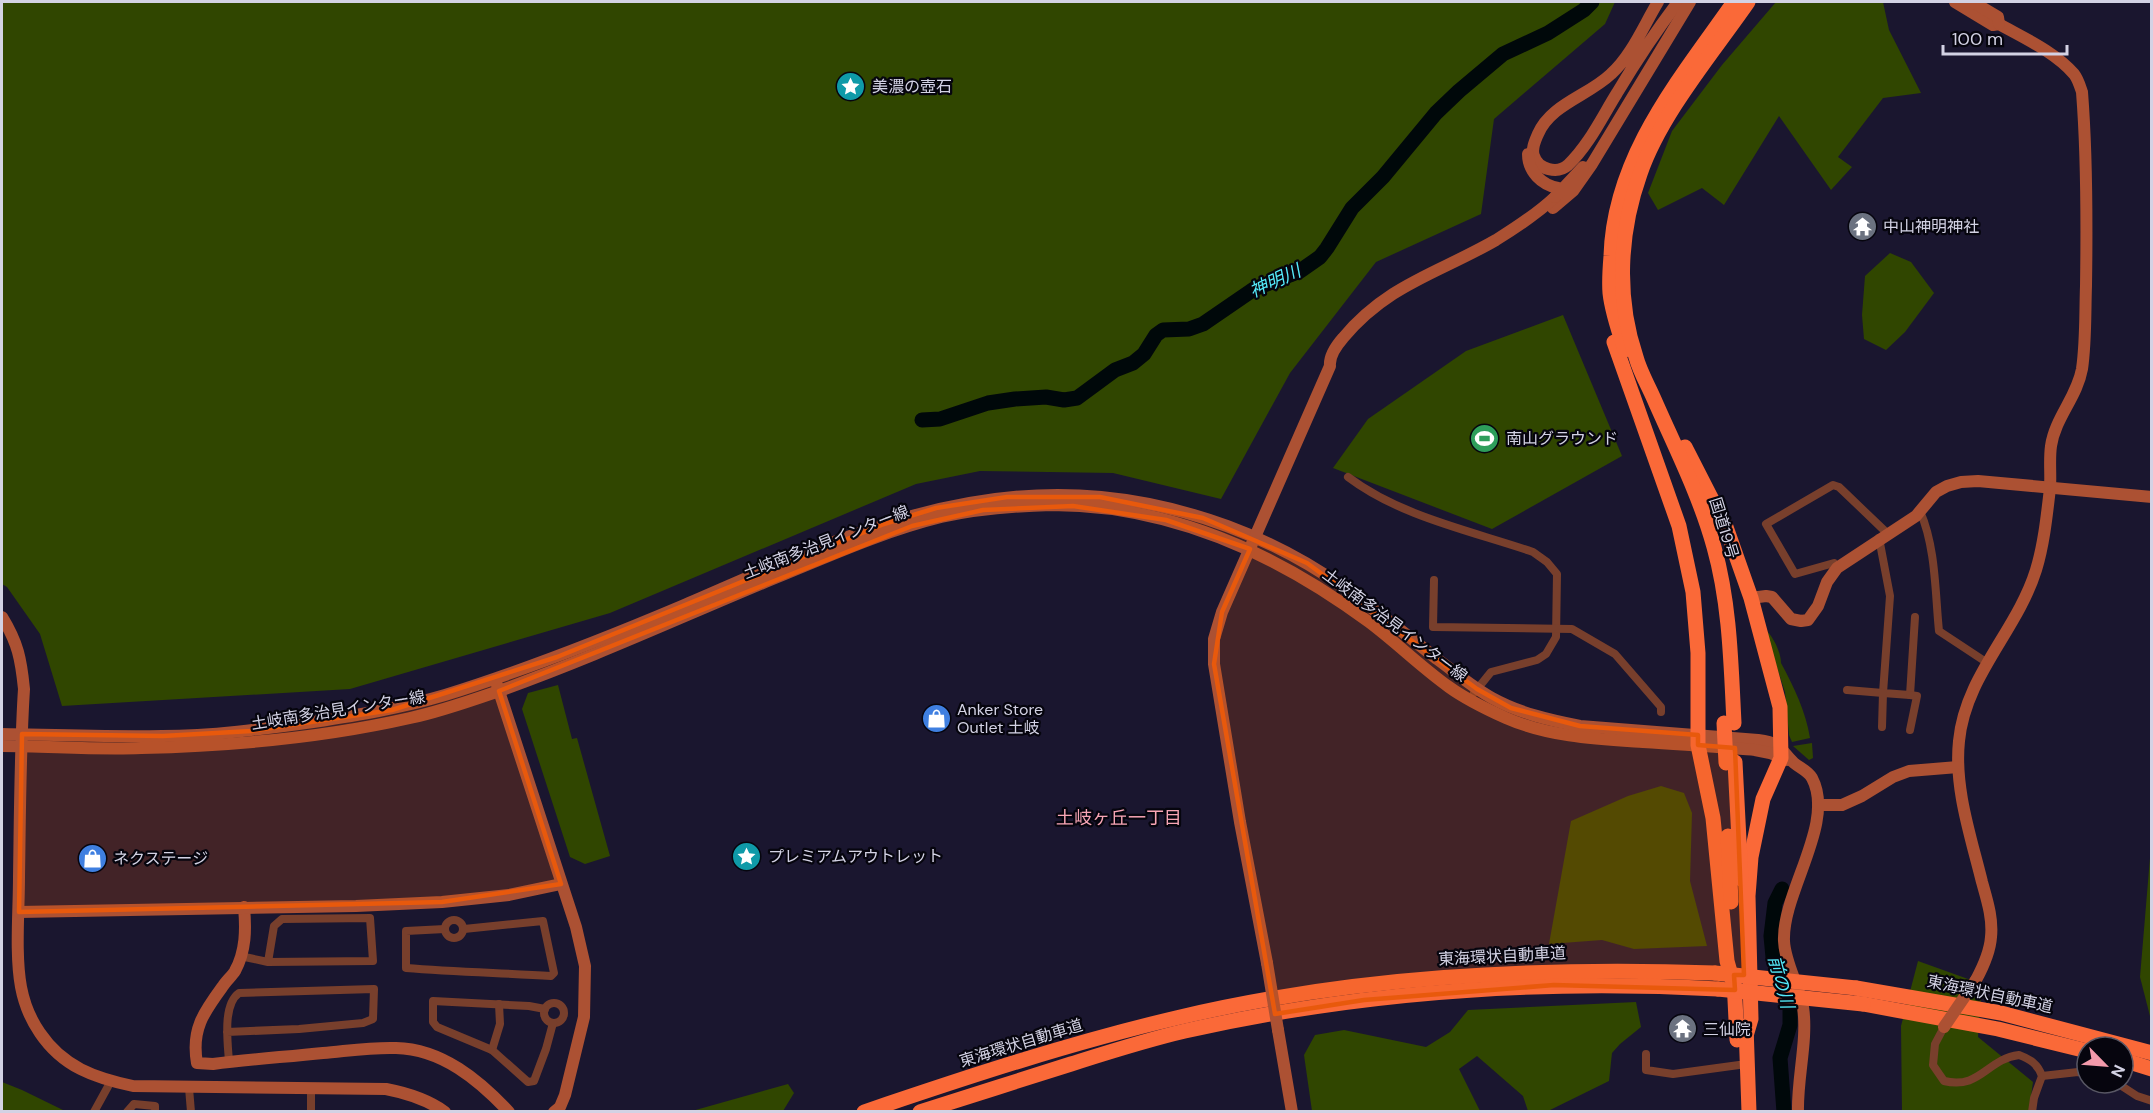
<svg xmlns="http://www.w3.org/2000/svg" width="2153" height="1113" font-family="'DM Sans','Noto Sans JP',sans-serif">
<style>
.green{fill:#304600}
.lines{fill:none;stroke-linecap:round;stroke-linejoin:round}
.river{stroke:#00080a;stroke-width:15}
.street{stroke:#783f2c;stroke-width:8}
.secondary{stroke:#ac5133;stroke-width:12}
.highway{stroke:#fa6938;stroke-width:15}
.secondary-bridge{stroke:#ac5133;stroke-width:12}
.highway-bridge{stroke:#fa6938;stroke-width:15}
.marked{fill:#e8590c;fill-opacity:0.2;stroke:#e8590c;stroke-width:4.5;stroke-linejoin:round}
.labels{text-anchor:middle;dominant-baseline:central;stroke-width:4.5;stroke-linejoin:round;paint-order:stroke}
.poi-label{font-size:16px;fill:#d3d2e4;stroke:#06050e;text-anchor:start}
.street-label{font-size:16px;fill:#d3d2e4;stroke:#06050e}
.water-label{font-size:18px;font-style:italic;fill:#55ecfc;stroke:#06050e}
.neighbourhood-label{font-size:18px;fill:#f8a5b5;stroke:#06050e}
</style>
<rect width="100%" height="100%" fill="#1a162f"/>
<g class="green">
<polygon points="2,2 1615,2 1605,24 1494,119 1481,214 1376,262 1290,373 1221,499 1113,473 980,471 916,484 610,613 350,689 62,706 40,634 7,587 2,584"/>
<polygon points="1776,2 1883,2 1889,30 1921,93 1883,98 1838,157 1852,167 1831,190 1779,116 1724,205 1702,188 1658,210 1648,193 1672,131 1722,65"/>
<polygon points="1890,253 1911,262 1934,293 1905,332 1886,350 1864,339 1862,315 1865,276"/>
<polygon points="1563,315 1622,456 1492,529 1333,468 1368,419 1466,351"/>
<path d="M1764,628C1773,636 1781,652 1781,663C1794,687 1806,712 1810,738L1792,742L1789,735L1785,692Z"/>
<polygon points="558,685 572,739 577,738 610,856 585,864 570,857 522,709 528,693"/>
<polygon points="1812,743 1813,758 1809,760 1793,746"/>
<polygon points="1661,786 1684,793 1692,813 1690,881 1707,946 1634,949 1602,940 1549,944 1571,821 1628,796"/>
<polygon points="2151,846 2152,1020 2151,1020 2140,977"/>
<polygon points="1918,961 1982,984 1978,1037 2033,1082 2029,1111 1902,1112 1901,1026"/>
<polygon points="1636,1002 1641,1027 1620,1044 1612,1053 1609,1081 1548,1111 1528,1111 1523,1096 1477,1056 1459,1069 1480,1111 1312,1111 1304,1055 1315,1035 1344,1030 1426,1047 1450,1032 1468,1010"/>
<polygon points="2,1082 22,1090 65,1111 2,1111"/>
<polygon points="788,1084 794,1093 783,1111 692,1111"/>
</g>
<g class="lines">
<g class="river">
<polyline points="922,420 940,419 988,403 1015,399 1046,397 1064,400 1077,398 1115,370 1133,363 1144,354 1156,335 1163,330 1189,329 1203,324 1254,289 1300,271 1320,257 1327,248 1352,208 1383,177 1436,113 1459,91 1503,54 1548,33 1584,10 1592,2"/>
<polyline points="1782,889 1775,903 1771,936 1773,957 1790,1002 1790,1025 1780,1058 1784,1112"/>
</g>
<g class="street">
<path d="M1348,477C1401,517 1472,531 1533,552L1547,562L1557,574L1556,637L1546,654L1537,660L1491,672L1474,693"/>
<path d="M1920,511C1936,548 1935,592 1939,631L1986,662"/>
<polyline points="1879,538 1890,596 1883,693 1910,695 1915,617"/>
<polyline points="1834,563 1795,574 1766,524 1833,485 1839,487 1887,533"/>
<polyline points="1434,580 1433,627 1572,629 1615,654 1661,707 1661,712"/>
<polyline points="1847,690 1883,693 1882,727"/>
<polyline points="1910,695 1917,696 1910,730"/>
<circle cx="454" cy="929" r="9"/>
<path d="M445,929L406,931V968C455,972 503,973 551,976L554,973L543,921L464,929"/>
<polyline points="240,956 268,962 373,961 370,918 282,919 274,926 268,962"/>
<circle cx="554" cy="1013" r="10"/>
<polyline points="545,1009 529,1006 433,1001 433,1022 437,1027 492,1050 528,1082 534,1081 546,1049 553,1023"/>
<path d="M1944,1027L1935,1044L1933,1065L1944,1081C1980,1090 1987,1059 2019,1055C2030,1059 2038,1064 2042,1076L2034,1098L2032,1112"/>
<path d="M227,1032L299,1029L363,1023L373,1019L374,989L239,993C222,1005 228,1044 229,1062"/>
<polyline points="492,1050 500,1024 499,1004"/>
<polyline points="1646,1054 1646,1070 1673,1074 1739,1065"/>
<polyline points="2042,1076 2078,1072 2087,1074"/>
<polyline points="2117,1083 2137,1096 2152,1101"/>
<polyline points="189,1088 191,1112"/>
<polyline points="94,1112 111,1081"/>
<polyline points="127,1112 134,1104 155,1106 155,1112"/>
<polyline points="311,1112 311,1088"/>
</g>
<g class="secondary">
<path d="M1658,2C1644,25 1632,55 1611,74C1588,96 1551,104 1538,134C1535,141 1531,149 1534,156C1538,170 1558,174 1568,165C1589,145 1602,117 1617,93C1636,61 1656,31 1678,2"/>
<path d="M1955,2L1993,25L1999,24C2024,38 2055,52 2074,74C2078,79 2080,86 2082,92C2087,156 2087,221 2086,286C2085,313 2086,342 2082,369C2077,397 2055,418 2051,446C2049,460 2051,474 2050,488C2047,514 2044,544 2036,570C2017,631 1965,676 1959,741C1954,788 1971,837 1982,882C1987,900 1993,918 1991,937C1990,952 1983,967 1976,980"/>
<polyline points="1973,2 1998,17 1999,24"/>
<path d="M1528,154C1528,172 1542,185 1558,188"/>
<polyline points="1553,208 1573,191 1592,164 1690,2"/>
<polyline points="1751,598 1766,596 1772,597 1791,619 1801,621 1808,620 1818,606 1827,582 1837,568 1916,516 1936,492 1947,486 1961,482 1978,481 2152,497"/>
<path d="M2,617C18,643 21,659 24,689C20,751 20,814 19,877C19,911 15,954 21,987C24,1003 31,1020 40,1033C63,1067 95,1078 133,1086L386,1089C407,1093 427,1099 445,1112"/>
<polyline points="497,685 576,927 585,966 584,1017 565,1095 560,1107 554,1112"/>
<path d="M2,734C55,735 108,737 162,736C212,736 263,729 313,722C358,715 401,708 445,695C525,670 604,639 682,606C817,548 948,482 1101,497C1186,505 1273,537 1343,587C1375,610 1406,634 1437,659C1455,672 1472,687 1492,698C1519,713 1549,720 1580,726L1758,740C1784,744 1777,747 1794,763C1800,768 1808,771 1812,778C1836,823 1782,892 1784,941C1785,963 1799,985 1803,1007C1808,1040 1797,1078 1798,1112"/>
<path d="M2,746C48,746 95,750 141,748C231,746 322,738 410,718C439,712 470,701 499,691C592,658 683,616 775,578C829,556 884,531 941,517C977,509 1015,506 1052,505C1170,505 1276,553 1369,622C1397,643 1421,667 1449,687C1467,700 1486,709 1506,718C1549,737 1597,739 1643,742C1680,744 1717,747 1755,750L1770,753L1787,760"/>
<polyline points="1818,805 1842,805 1862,796 1893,777 1909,771 1958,767"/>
<path d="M244,907C246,929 246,951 235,971C232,976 226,981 223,986C204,1012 191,1029 197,1063L213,1064C249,1059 286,1057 323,1053C347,1051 372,1047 396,1048C442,1049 479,1080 509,1112"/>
<polyline points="19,912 356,906 442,902 509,895 561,884"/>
<path d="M1267,963L1240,822L1214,664V639L1222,612L1330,366C1329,356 1336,346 1343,338C1388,284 1439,273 1496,240C1517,227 1537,214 1555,197"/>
<polyline points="1278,1030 1292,1112"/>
</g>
<g class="highway">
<polyline points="1614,342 1679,526 1693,592 1698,653 1698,745 1713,818 1727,961 1734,986"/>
<path d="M1625,350C1619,332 1612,312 1610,293C1609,281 1610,268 1611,256C1614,156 1680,79 1734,2"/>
<polyline points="1685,447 1726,527 1751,598 1780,707 1781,758 1763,799 1751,857 1748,896 1751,1019 1746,1036"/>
<path d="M1734,723C1731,664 1730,604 1714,547C1700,496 1675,447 1654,399C1648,385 1640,372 1636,357C1616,298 1619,233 1640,174C1660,115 1712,54 1748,2"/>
<polyline points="1735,762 1741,879"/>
<polyline points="1728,836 1731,902"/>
<polyline points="1734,980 1737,1040"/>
<polyline points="1856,988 2001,1013 2152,1053"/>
<polyline points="1863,1004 1998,1029 2087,1051"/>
<polyline points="1746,1026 1749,1112"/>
<polyline points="2123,1060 2152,1069"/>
<path d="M864,1112C967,1077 1070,1043 1176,1018C1353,976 1534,967 1715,973"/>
<path d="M920,1112C970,1096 1021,1080 1071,1064C1109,1052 1146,1040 1185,1031C1359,992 1539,979 1718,989"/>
</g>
<g class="secondary-bridge">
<polyline points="1555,197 1583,167"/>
<polyline points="1267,963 1278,1030"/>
<polyline points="1944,1027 1976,980"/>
</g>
<g class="highway-bridge">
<polyline points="1724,723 1726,763"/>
<polyline points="1715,973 1856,988"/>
<polyline points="1718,989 1863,1004"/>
</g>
</g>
<path class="marked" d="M1007,497H1100L1203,518L1307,563L1477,689L1511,708L1580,726L1698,735V745L1735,748L1744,975H1734L1735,990L1554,985L1364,1000L1275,1014L1214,664L1222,612L1250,549L1166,520L1073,506L983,510L912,526L499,691L561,884L442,902L19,912L22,734L163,736L251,731L392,710L557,657L884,524L936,508Z"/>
<defs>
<symbol id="sight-disc" viewBox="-11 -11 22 22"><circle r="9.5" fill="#0f9aa8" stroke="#06050e"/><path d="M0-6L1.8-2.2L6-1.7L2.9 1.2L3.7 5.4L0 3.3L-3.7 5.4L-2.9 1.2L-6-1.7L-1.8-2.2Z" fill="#fff"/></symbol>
<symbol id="temple-disc" viewBox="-11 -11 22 22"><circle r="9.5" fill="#6b7280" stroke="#06050e"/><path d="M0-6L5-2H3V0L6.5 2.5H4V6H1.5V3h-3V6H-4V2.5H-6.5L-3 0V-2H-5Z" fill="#fff"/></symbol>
<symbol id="stadium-disc" viewBox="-11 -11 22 22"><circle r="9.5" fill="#2e9e5b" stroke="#06050e"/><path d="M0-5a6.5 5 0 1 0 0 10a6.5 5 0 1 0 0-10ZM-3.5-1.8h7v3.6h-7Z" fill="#fff"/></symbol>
<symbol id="shop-disc" viewBox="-11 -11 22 22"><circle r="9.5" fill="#3f7fe0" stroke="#06050e"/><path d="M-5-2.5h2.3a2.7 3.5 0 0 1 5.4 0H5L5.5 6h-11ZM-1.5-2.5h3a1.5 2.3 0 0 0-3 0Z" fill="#fff"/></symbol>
</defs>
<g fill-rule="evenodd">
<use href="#sight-disc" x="834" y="70" width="33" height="33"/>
<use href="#temple-disc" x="1846" y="210" width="33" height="33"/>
<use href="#stadium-disc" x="1468" y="422" width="33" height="33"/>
<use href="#shop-disc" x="920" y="702" width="33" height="33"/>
<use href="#sight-disc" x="730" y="840" width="33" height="33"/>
<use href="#shop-disc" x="76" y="842" width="33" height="33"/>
<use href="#temple-disc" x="1666" y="1012" width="33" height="33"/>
</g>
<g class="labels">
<g class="poi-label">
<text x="872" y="86">美濃の壺石</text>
<text x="1883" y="226">中山神明神社</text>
<text x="1506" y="438">南山グラウンド</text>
<text x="957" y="709">Anker Store<tspan x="957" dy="18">Outlet 土岐</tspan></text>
<text x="768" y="856">プレミアムアウトレット</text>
<text x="113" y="858">ネクステージ</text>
<text x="1703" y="1029">三仙院</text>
</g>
<g class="street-label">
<text transform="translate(1724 528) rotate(73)">国道19号</text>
<text transform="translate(826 542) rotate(-21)">土岐南多治見インター線</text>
<text transform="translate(1395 625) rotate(37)">土岐南多治見インター線</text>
<text transform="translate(338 710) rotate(-9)">土岐南多治見インター線</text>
<text transform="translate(1502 956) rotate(-3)">東海環状自動車道</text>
<text transform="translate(1990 994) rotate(12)">東海環状自動車道</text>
<text transform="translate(1021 1043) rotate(-17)">東海環状自動車道</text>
</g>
<g class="water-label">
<text transform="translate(1275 281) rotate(-25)">神明川</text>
<text transform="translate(1781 982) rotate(75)">前の川</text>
</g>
<g class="neighbourhood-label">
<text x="1119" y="818">土岐ヶ丘一丁目</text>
</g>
</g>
<rect width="2153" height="1113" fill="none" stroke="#d3d2e4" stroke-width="6"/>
<g transform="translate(2105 1065) rotate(115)"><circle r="28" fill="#06050e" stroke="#585764" stroke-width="1.5"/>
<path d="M0-4.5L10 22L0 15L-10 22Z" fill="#f39aab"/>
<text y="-9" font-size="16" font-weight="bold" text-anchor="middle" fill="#d3d2e4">N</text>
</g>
<path d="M1943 45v9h124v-9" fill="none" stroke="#d3d2e4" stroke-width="3"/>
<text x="1952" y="45" font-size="18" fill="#d3d2e4" stroke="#06050e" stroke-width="4.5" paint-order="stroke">100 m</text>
</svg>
